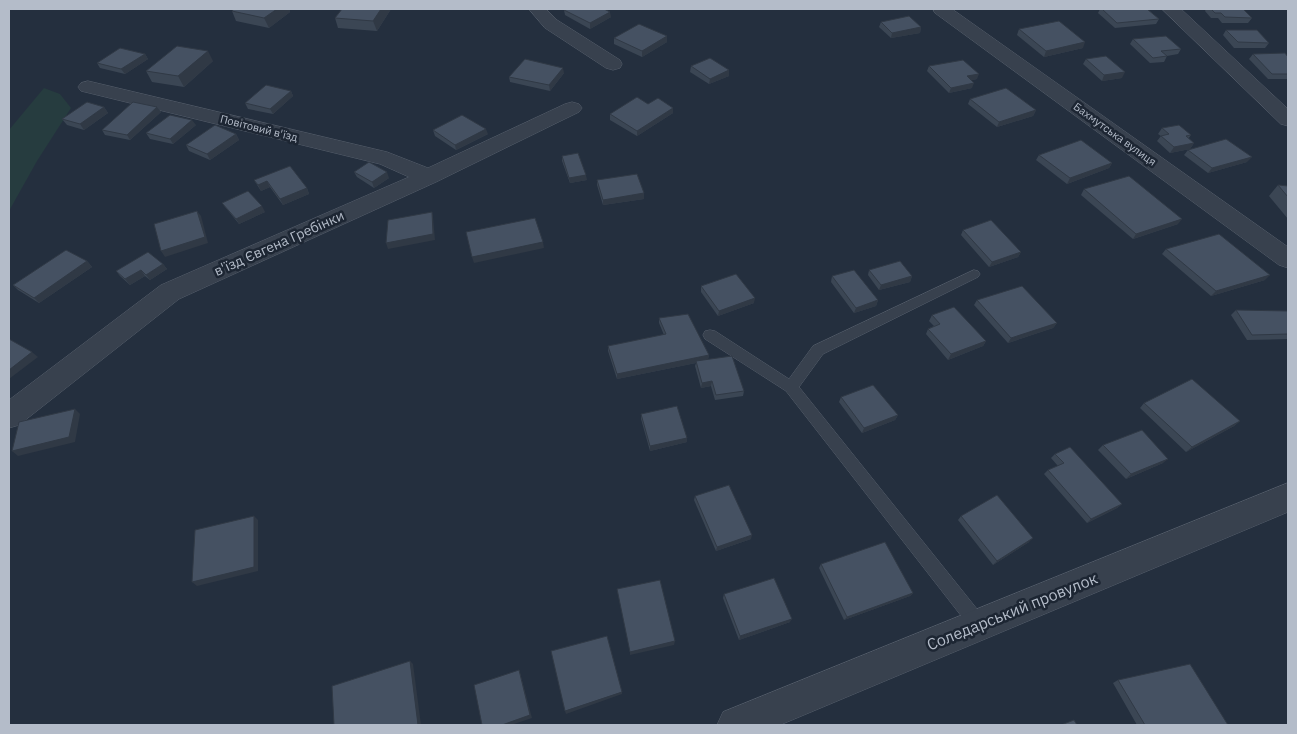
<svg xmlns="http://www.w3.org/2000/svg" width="1297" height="734" font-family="'IBM Plex Sans',sans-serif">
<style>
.green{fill:#263c3f}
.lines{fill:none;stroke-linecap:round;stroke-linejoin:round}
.service-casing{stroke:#565f6c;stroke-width:1}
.minor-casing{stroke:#565f6c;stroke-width:1}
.tertiary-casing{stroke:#565f6c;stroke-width:1}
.service{fill:#38414e;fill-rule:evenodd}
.minor{fill:#38414e;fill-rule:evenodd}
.tertiary{fill:#38414e;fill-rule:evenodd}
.wall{fill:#3b4654}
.shaded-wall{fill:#303945}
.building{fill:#455162;stroke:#303945}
.labels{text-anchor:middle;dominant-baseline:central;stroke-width:5;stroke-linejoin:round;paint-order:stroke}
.far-street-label{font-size:11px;fill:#b4bcc9;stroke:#1d2633}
.street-label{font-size:14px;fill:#b4bcc9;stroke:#1d2633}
.near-street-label{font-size:16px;fill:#b4bcc9;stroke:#1d2633}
</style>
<rect width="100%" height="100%" fill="#242f3e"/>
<polygon class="green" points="44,88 60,94 71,108 37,161 9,211 9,130"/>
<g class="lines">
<defs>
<polygon id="service" points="974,270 978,271 980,274 978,277 823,354 799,387 985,619 988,625 985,631 979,634 973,631 786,391 705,339 703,335 705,331 710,330 715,331 789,379 813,346"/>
<g id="minor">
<polygon points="529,9 546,9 557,20 620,60 622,64 620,68 613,70 606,68 545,28"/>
<polygon points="933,9 952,9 1288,247 1288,268 1279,265 935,13"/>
<polygon points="88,81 387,152 428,168 565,104 572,102 579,104 582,108 579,112 436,182 179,299 19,425 9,428 9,400 161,285 409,177 380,164 81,91 78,87 81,83"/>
<polygon points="1288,483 1288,512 780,725 717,725 723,712"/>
</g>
<polygon id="tertiary" points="1162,9 1181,9 1288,109 1288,126 1281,124"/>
</defs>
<use href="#service" class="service-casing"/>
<use href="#minor" class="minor-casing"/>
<use href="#tertiary" class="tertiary-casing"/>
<use href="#service" class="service"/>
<use href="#minor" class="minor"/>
<use href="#tertiary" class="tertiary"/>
</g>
<g class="wall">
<polygon points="234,9 289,9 290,12 269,28 236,21 232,11"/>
<polygon points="391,9 377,31 338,28 335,18"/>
<polygon points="1100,9 1147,9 1159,19 1156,24 1115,28 1098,13"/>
<polygon points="1206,9 1243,9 1252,18 1248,23 1222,23 1218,18 1211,18 1205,11"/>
<polygon points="564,10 611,17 590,29 565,15"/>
<polygon points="881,22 921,27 920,33 891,38 879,27"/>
<polygon points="1019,29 1083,48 1044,57 1017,35"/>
<polygon points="1226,30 1269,43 1265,48 1234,48 1223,35"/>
<polygon points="667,36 667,42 642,57 614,44 614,38"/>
<polygon points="1133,39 1181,49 1178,54 1167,56 1164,62 1150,63 1130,44"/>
<polygon points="145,54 148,59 125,74 100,68 97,63"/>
<polygon points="1253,54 1288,57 1288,79 1268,79 1249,59"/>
<polygon points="1086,59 1122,78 1102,81 1083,64"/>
<polygon points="213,61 184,87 152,82 146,71"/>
<polygon points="691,66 729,76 709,84 690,72"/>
<polygon points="929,66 977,79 972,80 972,88 949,93 927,71"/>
<polygon points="564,73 550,91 510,82 509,77"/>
<polygon points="291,91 293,96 273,114 248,109 245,103"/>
<polygon points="970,99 1036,110 1033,116 997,127 968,104"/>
<polygon points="648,104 673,113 637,136 610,120 610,114"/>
<polygon points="104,107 108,113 84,130 67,125 62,119"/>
<polygon points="157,107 161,112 130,140 105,135 102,130"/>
<polygon points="196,125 173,144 150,139 146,133"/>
<polygon points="1162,128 1191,135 1188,139 1194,143 1190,149 1170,153 1157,141 1161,136 1158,134"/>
<polygon points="433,130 488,134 456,150 435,136"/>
<polygon points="236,134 239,140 210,160 189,151 186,145"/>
<polygon points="1188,150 1247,162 1208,173 1184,155"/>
<polygon points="1039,155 1112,163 1109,168 1067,184 1036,160"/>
<polygon points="562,156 587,180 570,183 562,161"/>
<polygon points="354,172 389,178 374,188 357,177"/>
<polygon points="254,180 307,188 309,194 283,205 270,187 261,191"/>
<polygon points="597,180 644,193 644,199 603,205 597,185"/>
<polygon points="1278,185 1288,186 1288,219 1269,196"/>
<polygon points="1084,189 1178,224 1133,239 1081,195"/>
<polygon points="222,203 265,212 239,224 226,208"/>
<polygon points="963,230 1021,252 1018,257 989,267 961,235"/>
<polygon points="1166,249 1265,280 1211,296 1162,254"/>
<polygon points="87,261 92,267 39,303 18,290 13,285"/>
<polygon points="163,264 167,269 150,280 145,276 130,285 120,276 116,271"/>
<polygon points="869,270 912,276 910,282 879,290 868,275"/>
<polygon points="832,276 878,300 876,306 854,313 831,282"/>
<polygon points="701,286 754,303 718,316 701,292"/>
<polygon points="977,300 1057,323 1053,328 1008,343 974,305"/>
<polygon points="1236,310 1288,311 1288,339 1247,340 1231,315"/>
<polygon points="932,315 986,341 983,346 948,360 926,334 928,329 934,326 929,321"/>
<polygon points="659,318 709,355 708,359 744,391 743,396 715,400 711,386 701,388 695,366 696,363 617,379 608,351 608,346 664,335 659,323"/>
<polygon points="841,397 898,415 895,420 862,433 839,402"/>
<polygon points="1144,403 1240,421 1234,426 1186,452 1140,408"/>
<polygon points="641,414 687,442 650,451 641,419"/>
<polygon points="1103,445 1163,463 1126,479 1098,450"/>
<polygon points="1055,454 1122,504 1117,508 1087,523 1044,474 1048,470 1058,466 1051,458"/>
<polygon points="695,496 751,539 716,551 694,500"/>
<polygon points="961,516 1029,542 993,565 958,520"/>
<polygon points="821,564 913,593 910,596 844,620 819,568"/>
<polygon points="724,594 790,622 739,640 723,598"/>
<polygon points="1118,680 1228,725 1137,725 1113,683"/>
</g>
<g class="shaded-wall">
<polygon points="277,9 289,9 290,12 269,28 264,18"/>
<polygon points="381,9 391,9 377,31 373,21"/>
<polygon points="610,12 611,17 590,29 590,23"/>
<polygon points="921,27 920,33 891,38 892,33"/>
<polygon points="667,36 667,42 642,57 642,51"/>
<polygon points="1085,42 1083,48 1044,57 1046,51"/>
<polygon points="208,51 213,61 184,87 178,76"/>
<polygon points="145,54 148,59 125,74 121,69"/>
<polygon points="563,68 564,73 550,91 549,85"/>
<polygon points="729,70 729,76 709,84 710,79"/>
<polygon points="1125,72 1122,78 1102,81 1104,75"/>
<polygon points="979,74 977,79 965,82 967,76"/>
<polygon points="974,83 972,88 949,93 951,88"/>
<polygon points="291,91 293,96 273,114 270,109"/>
<polygon points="104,107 108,113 84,130 80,124"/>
<polygon points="157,107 161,112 130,140 127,135"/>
<polygon points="673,108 673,113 637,136 637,131"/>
<polygon points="1036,110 1033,116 997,127 999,122"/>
<polygon points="192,120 196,125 173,144 170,139"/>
<polygon points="486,129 488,134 456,150 455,145"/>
<polygon points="236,134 239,140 210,160 207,154"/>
<polygon points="1194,143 1190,149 1170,153 1174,147"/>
<polygon points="1252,157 1247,162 1208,173 1212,168"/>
<polygon points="1112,163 1109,168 1067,184 1070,178"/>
<polygon points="387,172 389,178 374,188 372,182"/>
<polygon points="586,175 587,180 570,183 569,178"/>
<polygon points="267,181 270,187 261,191 258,185"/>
<polygon points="307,188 309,194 283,205 280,199"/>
<polygon points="644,193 644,199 603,205 603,200"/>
<polygon points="262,206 265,212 239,224 236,219"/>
<polygon points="197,211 201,216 208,243 165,257 161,251"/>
<polygon points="432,212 433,217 435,240 388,249 386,243"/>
<polygon points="1182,219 1178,224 1133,239 1136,234"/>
<polygon points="543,242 544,248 474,263 472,257"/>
<polygon points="1021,252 1018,257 989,267 992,262"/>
<polygon points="87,261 92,267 39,303 34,298"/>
<polygon points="163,264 167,269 150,280 146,275"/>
<polygon points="141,270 145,276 130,285 125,279"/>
<polygon points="1270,275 1265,280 1211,296 1216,291"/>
<polygon points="912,276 910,282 879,290 881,285"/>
<polygon points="755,298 754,303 718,316 719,311"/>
<polygon points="878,300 876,306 854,313 856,308"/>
<polygon points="1057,323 1053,328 1008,343 1011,338"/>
<polygon points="986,341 983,346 948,360 951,354"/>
<polygon points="32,352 38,357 9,379 9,370"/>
<polygon points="709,355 708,360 696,361 696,363 617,379 617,374"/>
<polygon points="712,381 711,386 701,388 702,383"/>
<polygon points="75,409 80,414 75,442 18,456 12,451"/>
<polygon points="898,415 895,420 862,433 864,428"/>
<polygon points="1240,421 1234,426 1186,452 1192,447"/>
<polygon points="687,438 687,442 650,451 650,446"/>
<polygon points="1168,459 1163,463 1126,479 1131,474"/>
<polygon points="1122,504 1117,508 1087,523 1091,519"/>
<polygon points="254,516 258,520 258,571 197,586 192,582"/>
<polygon points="752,535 751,539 716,551 717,547"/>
<polygon points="1033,538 1029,542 993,565 997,561"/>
<polygon points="913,593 910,596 844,620 847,617"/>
<polygon points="792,619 790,622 739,640 740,636"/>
<polygon points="675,641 674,645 630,655 630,652"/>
<polygon points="410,661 413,664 421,725 418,725"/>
<polygon points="519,670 520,673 532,718 511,725 502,725"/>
<polygon points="622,692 622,694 566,714 565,711"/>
</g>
<g class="building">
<polygon points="234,9 277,9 264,18 232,11"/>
<polygon points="342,9 381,9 373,21 335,18"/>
<polygon points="566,9 604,9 610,12 590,23 564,10"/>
<polygon points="1102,9 1147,9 1159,19 1117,23"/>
<polygon points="1211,9 1243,9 1252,18 1225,17 1221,13 1215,13"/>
<polygon points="909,16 921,27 892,33 881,22"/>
<polygon points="1059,21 1085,42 1046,51 1019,29"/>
<polygon points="639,24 667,36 642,51 614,38"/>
<polygon points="1226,30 1257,30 1269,43 1238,42"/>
<polygon points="1166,36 1181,49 1161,51 1167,56 1153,58 1133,39"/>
<polygon points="177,46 208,51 178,76 146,71"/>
<polygon points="120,48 145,54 121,69 97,63"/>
<polygon points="1285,53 1288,57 1288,74 1272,74 1253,54"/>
<polygon points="1106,56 1125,72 1104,75 1086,59"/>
<polygon points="710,58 729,70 710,79 691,66"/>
<polygon points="525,59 563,68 549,85 509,77"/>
<polygon points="963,60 979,74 967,76 974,83 951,88 929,66"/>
<polygon points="266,85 291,91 270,109 245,103"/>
<polygon points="1006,88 1036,110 999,122 970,99"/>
<polygon points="637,97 648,104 658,98 673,108 637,131 610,114"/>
<polygon points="87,102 104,107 80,124 62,119"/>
<polygon points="133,102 157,107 127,135 102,130"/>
<polygon points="170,115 192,120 170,139 146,133"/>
<polygon points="462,115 486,129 455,145 433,130"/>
<polygon points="215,125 236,134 207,154 186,145"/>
<polygon points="1179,125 1191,135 1186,136 1194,143 1174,147 1161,136 1169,134 1162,128"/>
<polygon points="1226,139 1252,157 1212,168 1188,150"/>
<polygon points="1081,140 1112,163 1070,178 1039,155"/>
<polygon points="578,153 586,175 569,178 562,156"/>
<polygon points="369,162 387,172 372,182 354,172"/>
<polygon points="290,166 307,188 280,199 267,181 258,185 254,180"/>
<polygon points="637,174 644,193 603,200 597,180"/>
<polygon points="1129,176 1182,219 1136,234 1084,189"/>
<polygon points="1278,185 1288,186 1288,197"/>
<polygon points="248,191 262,206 236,219 222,203"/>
<polygon points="197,211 205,237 161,251 154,224"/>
<polygon points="432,212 433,234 386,243 388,220"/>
<polygon points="535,218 543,242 472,257 466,232"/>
<polygon points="991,220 1021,252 992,262 963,230"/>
<polygon points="1219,234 1270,275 1216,291 1166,249"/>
<polygon points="66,250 87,261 34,298 13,285"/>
<polygon points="148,252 163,264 146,275 141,270 125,279 116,271"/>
<polygon points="900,261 912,276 881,285 869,270"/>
<polygon points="854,270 878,300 856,308 832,276"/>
<polygon points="736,274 755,298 719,311 701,286"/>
<polygon points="1022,286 1057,323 1011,338 977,300"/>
<polygon points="954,307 986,341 951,354 928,329 940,324 932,315"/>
<polygon points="1236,310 1288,311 1288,334 1252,335"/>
<polygon points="688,314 709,355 617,374 608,346 666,334 659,318"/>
<polygon points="9,339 32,352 9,370"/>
<polygon points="732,356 744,391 716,395 712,381 702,383 696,361"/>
<polygon points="1192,379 1240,421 1192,447 1144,403"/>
<polygon points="873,385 898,415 864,428 841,397"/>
<polygon points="677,406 687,438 650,446 641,414"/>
<polygon points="75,409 69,437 12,451 19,422"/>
<polygon points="1142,430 1168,459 1131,474 1103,445"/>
<polygon points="1070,447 1122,504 1091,519 1048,470 1064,463 1055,454"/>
<polygon points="729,485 752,535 717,547 695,496"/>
<polygon points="997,495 1033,538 997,561 961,516"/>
<polygon points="254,516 254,567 192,582 195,530"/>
<polygon points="885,542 913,593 847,617 821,564"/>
<polygon points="774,578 792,619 740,636 724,594"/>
<polygon points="660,580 675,641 630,652 617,589"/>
<polygon points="607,636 622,692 565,711 551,651"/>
<polygon points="410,661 418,725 334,725 332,686"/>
<polygon points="1190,664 1228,725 1145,725 1118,680"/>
<polygon points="519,670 530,715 502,725 482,725 474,685"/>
<polygon points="1074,720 1077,725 1061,725"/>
</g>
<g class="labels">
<g class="far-street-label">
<text transform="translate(259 128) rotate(14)">Повітовий в'їзд</text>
<text transform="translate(1115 134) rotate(36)">Бахмутська вулиця</text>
</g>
<g class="street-label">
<text transform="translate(279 243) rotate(-24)">в'їзд Євгена Гребінки</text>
</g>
<g class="near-street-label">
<text transform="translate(1012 611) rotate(-22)">Соледарський провулок</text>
</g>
</g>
<rect width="1297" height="734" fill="none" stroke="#b4bcc9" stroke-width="20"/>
</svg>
